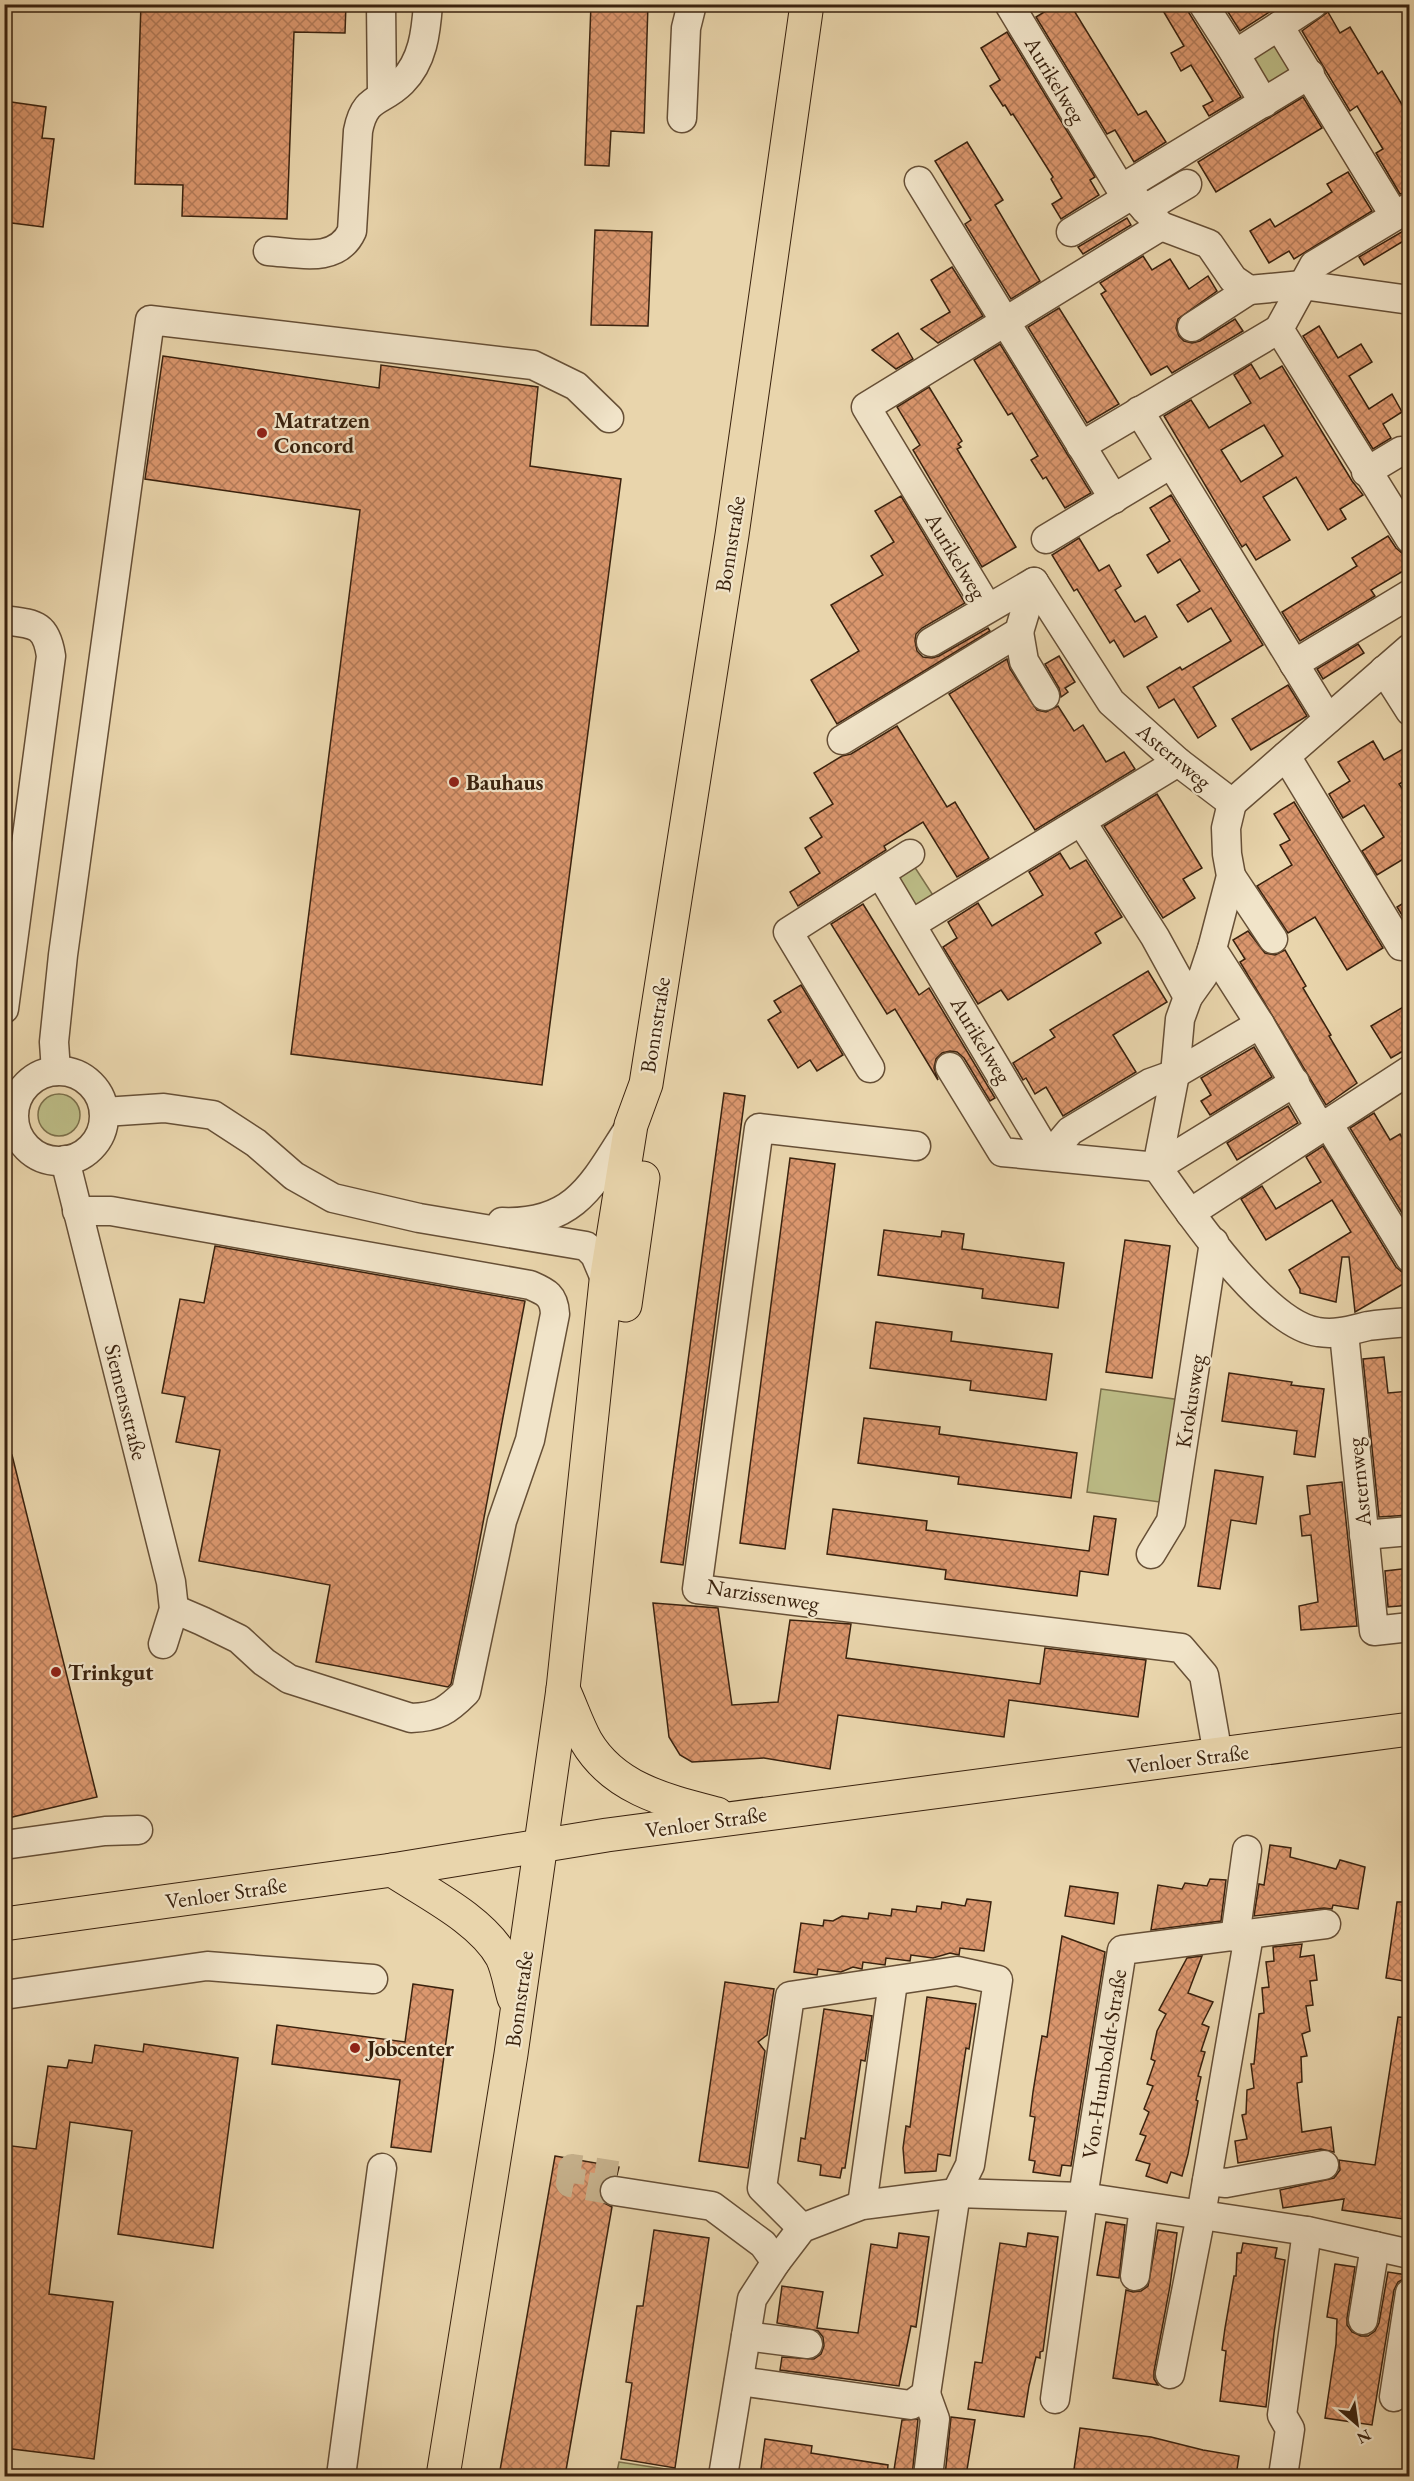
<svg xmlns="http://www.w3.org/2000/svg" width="1414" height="2481" font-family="'EB Garamond',serif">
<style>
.green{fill:#bcbc86;stroke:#7b6f4a;stroke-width:1.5}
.building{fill:url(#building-cross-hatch);stroke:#3a220e;stroke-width:1.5;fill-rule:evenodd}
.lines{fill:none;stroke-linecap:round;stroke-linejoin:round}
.minor-tunnel{stroke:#c6b18c;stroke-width:28;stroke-dasharray:28 14;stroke-linecap:butt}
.minor-casing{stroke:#664f36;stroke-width:31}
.major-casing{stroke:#3a220e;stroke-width:35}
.minor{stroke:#f1e4c9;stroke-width:28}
.major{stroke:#e9d5ac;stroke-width:33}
.poi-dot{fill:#8f2418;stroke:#f1e4c9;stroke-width:2}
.labels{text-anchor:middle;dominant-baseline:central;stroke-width:4.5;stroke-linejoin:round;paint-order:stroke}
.street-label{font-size:22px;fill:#3a220e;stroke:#f1e4c9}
.poi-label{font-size:22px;font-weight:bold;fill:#3a220e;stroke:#f1e4c9;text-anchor:start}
</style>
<defs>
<pattern id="building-cross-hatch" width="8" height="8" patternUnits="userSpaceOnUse" patternTransform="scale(1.5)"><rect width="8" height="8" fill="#db976e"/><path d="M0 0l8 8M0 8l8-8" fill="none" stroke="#b37b59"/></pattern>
</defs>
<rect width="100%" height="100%" fill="#e9d5ac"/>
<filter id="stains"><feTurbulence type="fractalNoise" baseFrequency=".00333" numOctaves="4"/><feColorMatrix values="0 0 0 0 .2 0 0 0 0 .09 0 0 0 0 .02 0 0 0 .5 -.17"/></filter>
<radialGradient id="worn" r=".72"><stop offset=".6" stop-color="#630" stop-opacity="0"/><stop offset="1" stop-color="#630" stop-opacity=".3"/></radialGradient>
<g class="green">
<polygon points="1277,32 1303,73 1265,97 1240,57"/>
<polygon points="914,866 940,906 914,921 890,882"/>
<circle cx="59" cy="1115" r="21"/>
<polygon points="1101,1389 1181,1400 1167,1503 1087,1492"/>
<polygon points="619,2462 698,2474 698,2476 616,2476"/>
</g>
<g class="building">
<polygon points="141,4 346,4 345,33 294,32 287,219 182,216 183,185 135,184"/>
<polygon points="591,4 648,4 644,133 611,131 609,166 585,165"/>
<polygon points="1057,4 1070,4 1138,115 1146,111 1166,142 1134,162 1115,130 1107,134 1036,17"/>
<polygon points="1159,4 1187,4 1189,13 1241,97 1209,116 1203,106 1213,101 1191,65 1181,71 1171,53 1184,46"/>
<polygon points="1223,4 1282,4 1240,31"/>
<polygon points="1328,12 1340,33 1350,27 1378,74 1382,71 1410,118 1410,191 1400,194 1376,153 1383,149 1357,106 1350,111 1302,31"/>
<polygon points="1007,32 1095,177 1090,180 1099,195 1061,219 1052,204 1062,198 1051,179 1053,177 1013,114 1011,115 1005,105 1003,106 990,86 1000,80 981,48"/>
<polygon points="1303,97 1322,128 1216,192 1198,162"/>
<polygon points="4,101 46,107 42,138 54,139 43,227 4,222"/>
<polygon points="967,142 1003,200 995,205 1040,281 1011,299 965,224 971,220 935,161"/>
<polygon points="1348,172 1372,211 1294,259 1289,251 1269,263 1250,231 1270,219 1275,227 1313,204 1332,192 1327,184"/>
<polygon points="1127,218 1131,225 1083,254 1078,247"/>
<polygon points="1410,227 1410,237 1364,265 1359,257"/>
<polygon points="595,230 652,232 648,326 591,325"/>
<polygon points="1143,256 1152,270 1170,259 1189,289 1208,276 1217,291 1178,319 1176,328 1179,336 1184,341 1192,343 1200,341 1235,319 1243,331 1172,373 1167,366 1151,375 1101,294 1106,291 1100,283"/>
<polygon points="952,267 983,316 938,343 921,329 950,312 931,280"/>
<polygon points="1059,308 1119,404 1087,423 1028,327"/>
<polygon points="1319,326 1338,358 1361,344 1372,362 1349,376 1369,409 1392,394 1402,412 1383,424 1391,438 1373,449 1303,336"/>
<polygon points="898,333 913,359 896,369 872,350"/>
<polygon points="1000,344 1091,493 1065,508 1046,477 1043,479 1031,460 1038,456 1012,413 1008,415 974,360"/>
<polygon points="163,356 379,388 381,365 538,387 530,466 621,479 542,1085 291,1054 360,510 145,479"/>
<path d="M1251,364L1260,379L1282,366L1352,481L1363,495L1340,509L1346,519L1328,530L1296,477L1263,497L1290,540L1256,560L1246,544L1242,547L1164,416L1191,400L1209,428L1251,403L1234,375ZM1264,425L1283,456L1241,482L1221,450Z"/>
<polygon points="929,387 962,441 958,444 961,447 957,449 1016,547 982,567 913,450 920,445 897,407"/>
<polygon points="1171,495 1263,645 1193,687 1216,726 1198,738 1174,699 1159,708 1147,687 1180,667 1182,670 1231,641 1211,608 1188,622 1177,605 1200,591 1180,559 1158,573 1147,555 1170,541 1150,508"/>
<polygon points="901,496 965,603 922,628 916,634 915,641 917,651 923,657 932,658 939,656 988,628 990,631 837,724 811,680 859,651 831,605 883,575 871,556 894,542 875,511"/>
<polygon points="1388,536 1396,548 1403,554 1410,567 1371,590 1375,596 1300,641 1282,612 1357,566 1352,558"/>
<polygon points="1079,538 1099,571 1109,565 1121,586 1115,590 1135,622 1145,616 1157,637 1124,657 1114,640 1110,643 1077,589 1074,591 1052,555"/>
<polygon points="1358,644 1364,653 1323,679 1317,669"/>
<polygon points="1059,656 1075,682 1065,688 1068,692 1061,697 1059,688 1045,664"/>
<polygon points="1007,659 1010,669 1037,710 1046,712 1058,706 1074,731 1083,725 1106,762 1124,752 1135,769 1035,830 949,694"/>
<polygon points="1288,685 1307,716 1251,750 1232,719"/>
<polygon points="897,726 947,807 955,802 989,858 957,877 923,822 884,846 886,850 798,906 790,892 820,873 805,848 822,837 810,818 833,804 814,773 842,756 851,754"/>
<polygon points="1373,741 1384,760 1410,745 1410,778 1399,784 1410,800 1410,855 1377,875 1362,851 1384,837 1364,805 1343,818 1329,794 1350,781 1338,762"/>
<polygon points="1157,794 1202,868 1183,879 1195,898 1163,918 1104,826"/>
<polygon points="1294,802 1383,948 1347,970 1315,917 1288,933 1257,886 1292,865 1280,845 1290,840 1274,814"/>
<polygon points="1060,853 1070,869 1086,860 1122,917 1095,933 1101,943 1008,1000 1001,990 978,1004 943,947 957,938 948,922 978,903 992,926 1043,895 1029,872"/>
<polygon points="1410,899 1410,928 1397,907"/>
<polygon points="863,904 919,995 929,988 995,1098 990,1101 964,1058 957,1052 950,1051 942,1053 936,1059 934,1068 938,1080 895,1009 887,1014 831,924"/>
<polygon points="1248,931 1265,953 1275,955 1285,950 1306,986 1303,988 1331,1035 1329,1036 1357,1083 1326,1105 1240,962 1245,959 1233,940"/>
<polygon points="1148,971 1167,1002 1113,1035 1136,1072 1063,1116 1046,1087 1035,1094 1026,1078 1023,1080 1013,1063 1055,1037 1050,1030"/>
<polygon points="801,985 843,1055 817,1071 810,1060 798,1068 768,1020 781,1012 774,1001"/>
<polygon points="1410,1003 1410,1047 1391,1058 1371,1026"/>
<polygon points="1254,1047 1272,1077 1210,1115 1201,1101 1211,1095 1201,1078"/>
<polygon points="724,1093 745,1096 683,1565 661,1562"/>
<polygon points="1288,1106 1298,1123 1237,1160 1227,1143"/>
<polygon points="1374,1113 1390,1140 1400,1134 1409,1149 1410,1226 1350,1128"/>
<polygon points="1323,1146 1396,1267 1402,1272 1410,1274 1410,1280 1355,1312 1349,1257 1342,1257 1336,1302 1300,1293 1300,1289 1289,1270 1351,1232 1332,1200 1266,1240 1241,1199 1262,1186 1276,1209 1321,1182 1306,1157"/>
<polygon points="790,1158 835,1164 785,1549 740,1543"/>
<polygon points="884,1230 941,1237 942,1231 964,1234 962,1249 1064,1263 1058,1308 982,1298 983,1289 878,1275"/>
<polygon points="1125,1240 1170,1246 1152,1378 1106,1372"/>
<polygon points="215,1246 525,1301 469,1597 451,1684 448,1687 316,1662 330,1585 199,1561 220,1450 176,1442 185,1397 162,1393 180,1299 204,1303"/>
<polygon points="876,1322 952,1332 951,1341 1052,1354 1046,1400 970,1390 971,1381 870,1368"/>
<polygon points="1384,1357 1388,1393 1410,1391 1410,1515 1379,1517 1363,1359"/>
<polygon points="1229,1373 1292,1382 1291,1385 1324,1389 1315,1457 1294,1454 1297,1431 1222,1421"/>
<polygon points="864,1418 940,1427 939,1434 1077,1453 1071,1498 958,1484 959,1477 858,1463"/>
<polygon points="12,1455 97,1797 4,1819 4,1456"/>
<polygon points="1215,1470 1263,1477 1256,1524 1231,1520 1220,1589 1198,1586"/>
<polygon points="1342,1482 1357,1626 1301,1630 1299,1606 1318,1602 1311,1535 1302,1536 1300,1516 1310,1514 1307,1486"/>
<polygon points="833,1509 927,1521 926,1530 1089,1551 1094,1516 1116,1519 1108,1575 1080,1571 1077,1596 945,1579 946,1570 827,1554"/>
<polygon points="1410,1568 1410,1605 1388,1607 1385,1571"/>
<polygon points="653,1603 718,1608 732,1705 778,1702 790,1620 851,1624 846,1658 1040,1684 1045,1648 1146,1660 1138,1717 1009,1700 1004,1737 838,1715 830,1769 764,1758 692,1762 680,1755 669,1737"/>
<polygon points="1270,1845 1291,1848 1290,1857 1336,1869 1340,1860 1365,1867 1358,1909 1333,1905 1332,1909 1324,1908 1254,1916 1259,1884 1264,1885"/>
<polygon points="1210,1879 1226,1880 1221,1921 1151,1930 1158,1885 1182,1889 1185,1883 1207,1886"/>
<polygon points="1070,1886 1118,1893 1114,1924 1065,1916"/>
<polygon points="967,1899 991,1902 984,1951 960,1948 959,1955 950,1953 933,1958 911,1955 910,1961 886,1958 885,1965 863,1962 862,1969 853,1967 841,1972 818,1969 817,1975 794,1972 801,1923 823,1926 824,1920 833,1921 842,1916 868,1919 869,1913 891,1916 892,1909 916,1912 917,1906 941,1909 942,1902 965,1906"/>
<polygon points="1397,1902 1410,1902 1410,1982 1386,1978"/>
<polygon points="1062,1936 1105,1952 1071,2166 1062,2165 1060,2176 1033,2172 1035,2161 1029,2160 1035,2117 1030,2116 1033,2092 1042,2036 1047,2037"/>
<polygon points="1302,1944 1300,1957 1314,1955 1317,1980 1310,1981 1313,2005 1306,2006 1310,2031 1302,2034 1307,2056 1301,2057 1302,2082 1297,2083 1302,2132 1331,2127 1334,2152 1321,2149 1238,2163 1235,2141 1247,2139 1242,2115 1246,2114 1247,2090 1254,2088 1251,2064 1254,2064 1259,2014 1264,2013 1262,1988 1269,1987 1266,1962 1274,1961 1273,1947"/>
<polygon points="1202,1956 1188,1993 1213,2002 1202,2024 1209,2027 1201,2051 1205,2052 1198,2076 1201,2077 1196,2100 1198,2101 1188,2154 1182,2176 1171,2172 1167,2183 1146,2176 1150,2164 1136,2160 1146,2136 1140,2134 1149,2112 1144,2109 1153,2086 1147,2084 1155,2061 1151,2059 1157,2031 1166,2014 1159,2010 1187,1958"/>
<polygon points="725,1982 774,1989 767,2035 758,2042 765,2051 748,2168 699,2161"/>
<polygon points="413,1984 453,1990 431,2152 391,2147 400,2080 272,2064 277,2025 405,2042"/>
<polygon points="927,1997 976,2004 969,2049 966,2048 950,2156 938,2154 936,2171 905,2173 903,2148 906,2126 910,2127"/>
<polygon points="824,2009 872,2016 865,2061 861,2060 845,2168 842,2168 840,2178 820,2175 821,2165 798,2161 801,2138 805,2139"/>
<polygon points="1398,2017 1410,2018 1410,2220 1342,2210 1344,2199 1283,2208 1280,2190 1334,2178 1340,2170 1339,2160 1375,2165"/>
<polygon points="144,2044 238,2058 213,2248 118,2234 132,2131 70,2122 49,2294 113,2302 94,2459 4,2448 4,2145 36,2149 48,2066 67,2068 69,2060 92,2063 95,2045 143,2052"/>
<polygon points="555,2156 619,2167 617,2175 609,2176 603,2180 599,2188 600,2197 604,2203 612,2207 565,2476 499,2476"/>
<polygon points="1106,2222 1125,2225 1119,2278 1097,2275"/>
<polygon points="654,2230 709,2238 675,2468 621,2459 632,2383 626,2382 637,2306 643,2306"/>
<polygon points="1158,2230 1177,2233 1170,2286 1154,2371 1154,2379 1158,2385 1113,2378 1126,2290 1133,2292 1141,2291 1148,2286"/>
<polygon points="899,2233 929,2237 916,2327 911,2326 899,2386 780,2370 782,2357 814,2359 821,2354 824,2346 823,2337 818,2331 777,2323 782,2286 823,2292 817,2328 858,2333 871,2244 897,2248"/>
<polygon points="1028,2233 1058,2237 1043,2351 1040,2352 1040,2358 1036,2357 1029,2386 1024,2417 968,2409 975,2362 982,2363 1000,2243 1026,2247"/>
<polygon points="1243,2243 1277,2248 1275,2258 1285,2260 1274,2333 1266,2407 1220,2401 1226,2351 1222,2350 1225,2328 1234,2276 1236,2276 1237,2253 1241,2253"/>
<polygon points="1335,2264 1355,2267 1347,2318 1347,2325 1352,2332 1361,2336 1368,2336 1375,2331 1379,2323 1388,2272 1407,2275 1407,2277 1398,2282 1394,2290 1372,2425 1325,2418 1336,2344 1337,2319 1327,2317"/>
<polygon points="951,2417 975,2420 966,2476 945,2476"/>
<polygon points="918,2419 912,2476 893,2476 902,2420"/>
<polygon points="1080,2428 1151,2437 1203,2450 1239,2456 1236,2476 1073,2476"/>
<polygon points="765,2439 812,2446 811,2453 888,2465 887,2476 760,2476"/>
</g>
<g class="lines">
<polyline class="minor-tunnel" points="615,2191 570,2183 572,2168 617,2175"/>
<defs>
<g id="minor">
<polyline points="381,4 382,94"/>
<polyline points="1009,4 1121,189 1132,195 1161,226 1209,244 1233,279 1249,290 1302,285 1410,300"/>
<polyline points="1203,4 1235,54 1279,26"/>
<polyline points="1313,4 1279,26 1394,215"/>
<polyline points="1235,54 1264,103"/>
<polyline points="682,118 686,28 692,4"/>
<polyline points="919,181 1114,499"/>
<polyline points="1121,189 1310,74"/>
<polyline points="1410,207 1314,265 1279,329 1410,539"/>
<polyline points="1145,209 1187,184"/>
<polyline points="1071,232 1132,195"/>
<path d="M268,251C298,253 337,264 352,231L358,131C365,95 381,103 402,82C423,61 426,32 428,4"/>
<polyline points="1192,327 1249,290"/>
<polyline points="1139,411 1328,719"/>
<polyline points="1081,446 1279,329"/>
<polyline points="1366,472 1401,451 1410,453"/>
<polyline points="1046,539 1171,464"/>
<polyline points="1034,582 1111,702 1178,762 1232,803"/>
<polyline points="987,607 866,407 1161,226"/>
<path d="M4,620C34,624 46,623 51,656L4,1009"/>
<polyline points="1019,632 1024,661 1045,696"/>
<polyline points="1294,664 1410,594"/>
<polyline points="1384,670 1410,711"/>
<polyline points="842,740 1019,632 1034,582 931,642"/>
<polyline points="1286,756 1401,946"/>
<path d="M1232,803L1226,828L1227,854L1231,876L1212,949L1203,976L1188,997L1180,1019L1175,1074L1157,1167C1188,1210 1265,1325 1318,1332C1336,1335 1351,1330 1368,1326C1382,1324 1396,1323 1410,1322"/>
<polyline points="1232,803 1410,648"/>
<polyline points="1081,821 1155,937 1188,997"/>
<polyline points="880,873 1049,1156 1070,1131 1150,1083 1175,1074 1260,1024"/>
<polyline points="1231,876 1273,939"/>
<polyline points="912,924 1178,762"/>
<polyline points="1212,949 1260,1024 1321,1129"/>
<polyline points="950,1067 1002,1152 1157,1167 1295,1082"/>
<polyline points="870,1068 788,932 910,854"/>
<polyline points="56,1071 54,1042 63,955 150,320 533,365 576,386 609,418"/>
<circle cx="59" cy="1116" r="45"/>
<polyline points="104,1112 164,1108 213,1115 256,1143 294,1176 333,1198 419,1218 586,1246 595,1255 606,1281"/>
<polyline points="1327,1122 1410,1258"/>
<polyline points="916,1146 759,1128 697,1589 1181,1648 1204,1675 1218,1755"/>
<polyline points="65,1160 171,1582 174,1609 163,1644"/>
<path d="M77,1211H111L530,1285C546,1292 554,1295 555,1314L530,1440L502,1521L466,1692C447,1711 438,1717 411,1718L289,1679L264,1662L239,1639L202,1621L174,1609"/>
<polyline points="1190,1213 1410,1070"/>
<path d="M502,1222C576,1225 594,1182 629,1128"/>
<polyline points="1344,1333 1374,1631 1410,1627"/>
<polyline points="1364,1535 1410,1531"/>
<polyline points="1151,1554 1171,1521 1214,1242"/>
<polyline points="4,1845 105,1831 138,1830"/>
<polyline points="1235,1937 1247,1850"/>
<polyline points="4,1995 207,1966 373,1979"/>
<polyline points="1207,2181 1226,2183 1324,2165"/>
<polyline points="615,2191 712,2206 763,2244 776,2262"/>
<polyline points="862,2205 893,1982"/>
<polyline points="1135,2276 1144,2207"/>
<polyline points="1363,2320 1375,2246"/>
<polyline points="746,2336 808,2344"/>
<polyline points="1170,2374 1201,2215 1249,1935"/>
<polyline points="739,2381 911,2405 926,2394 956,2193 970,2165 998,1980 957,1971 790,1996 762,2188 802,2228"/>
<polyline points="926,2394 935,2419 928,2476"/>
<polyline points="1394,2397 1410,2293"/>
<polyline points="1055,2399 1083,2197 1122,1950 1326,1924"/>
<polyline points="341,2476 382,2168"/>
<polyline points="723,2476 752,2299 776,2262 802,2228 862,2205 956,2193 1083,2197 1307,2231 1410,2254"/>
<polyline points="1283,2476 1290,2429 1282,2415 1307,2231"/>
</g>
<g id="major">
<polyline points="625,1305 643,1178"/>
<path d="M563,1689C571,1706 577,1725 586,1741C614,1789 667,1801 717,1814"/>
<path d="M392,1870C427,1893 482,1920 502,1957C508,1969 510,1985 514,1998"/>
<polyline points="4,1924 392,1870 607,1835 1410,1729"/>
<polyline points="443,2476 511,2054 563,1689 606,1281 631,1125 646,1084 732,535 807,4"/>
</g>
</defs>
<use href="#minor" class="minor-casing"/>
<use href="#major" class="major-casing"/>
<use href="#minor" class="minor"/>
<use href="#major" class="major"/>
</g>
<g class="poi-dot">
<circle cx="262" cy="433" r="6"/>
<circle cx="454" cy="782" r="6"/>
<circle cx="56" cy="1672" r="6"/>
<circle cx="355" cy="2048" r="6"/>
</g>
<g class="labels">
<g class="street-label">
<text transform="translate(1055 80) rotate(59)">Aurikelweg</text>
<text transform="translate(730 544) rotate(-81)">Bonnstraße</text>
<text transform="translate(956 556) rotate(59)">Aurikelweg</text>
<text transform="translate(1174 756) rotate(40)">Asternweg</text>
<text transform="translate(655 1025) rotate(-81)">Bonnstraße</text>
<text transform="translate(981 1040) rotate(59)">Aurikelweg</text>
<text transform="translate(1190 1401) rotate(-81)">Krokusweg</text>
<text transform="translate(126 1402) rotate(76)">Siemensstraße</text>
<text transform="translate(1359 1482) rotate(-96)">Asternweg</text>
<text transform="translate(763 1595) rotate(9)">Narzissenweg</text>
<text transform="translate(1188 1759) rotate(-7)">Venloer Straße</text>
<text transform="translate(706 1822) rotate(-8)">Venloer Straße</text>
<text transform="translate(226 1893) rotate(-8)">Venloer Straße</text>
<text transform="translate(519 1999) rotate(-82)">Bonnstraße</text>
<text transform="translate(1104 2064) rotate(-81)">Von-Humboldt-Straße</text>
</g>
<g class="poi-label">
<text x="274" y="420">Matratzen<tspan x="274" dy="25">Concord</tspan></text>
<text x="466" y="782">Bauhaus</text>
<text x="68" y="1672">Trinkgut</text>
<text x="367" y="2048">Jobcenter</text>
</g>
</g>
<rect width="1414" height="2481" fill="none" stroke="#e9d5ac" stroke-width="24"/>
<rect x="6" y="6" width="1402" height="2469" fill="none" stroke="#3a220e" stroke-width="3"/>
<rect x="12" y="12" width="1390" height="2457" fill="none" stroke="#3a220e" stroke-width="1.5"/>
<g transform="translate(1357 2424) rotate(151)" stroke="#f1e4c9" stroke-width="4.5" paint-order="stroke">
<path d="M0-4.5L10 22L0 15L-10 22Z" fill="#3a220e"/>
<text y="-9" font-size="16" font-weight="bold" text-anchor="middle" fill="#3a220e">N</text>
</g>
<rect width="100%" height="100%" filter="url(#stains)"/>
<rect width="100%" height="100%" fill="url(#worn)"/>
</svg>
